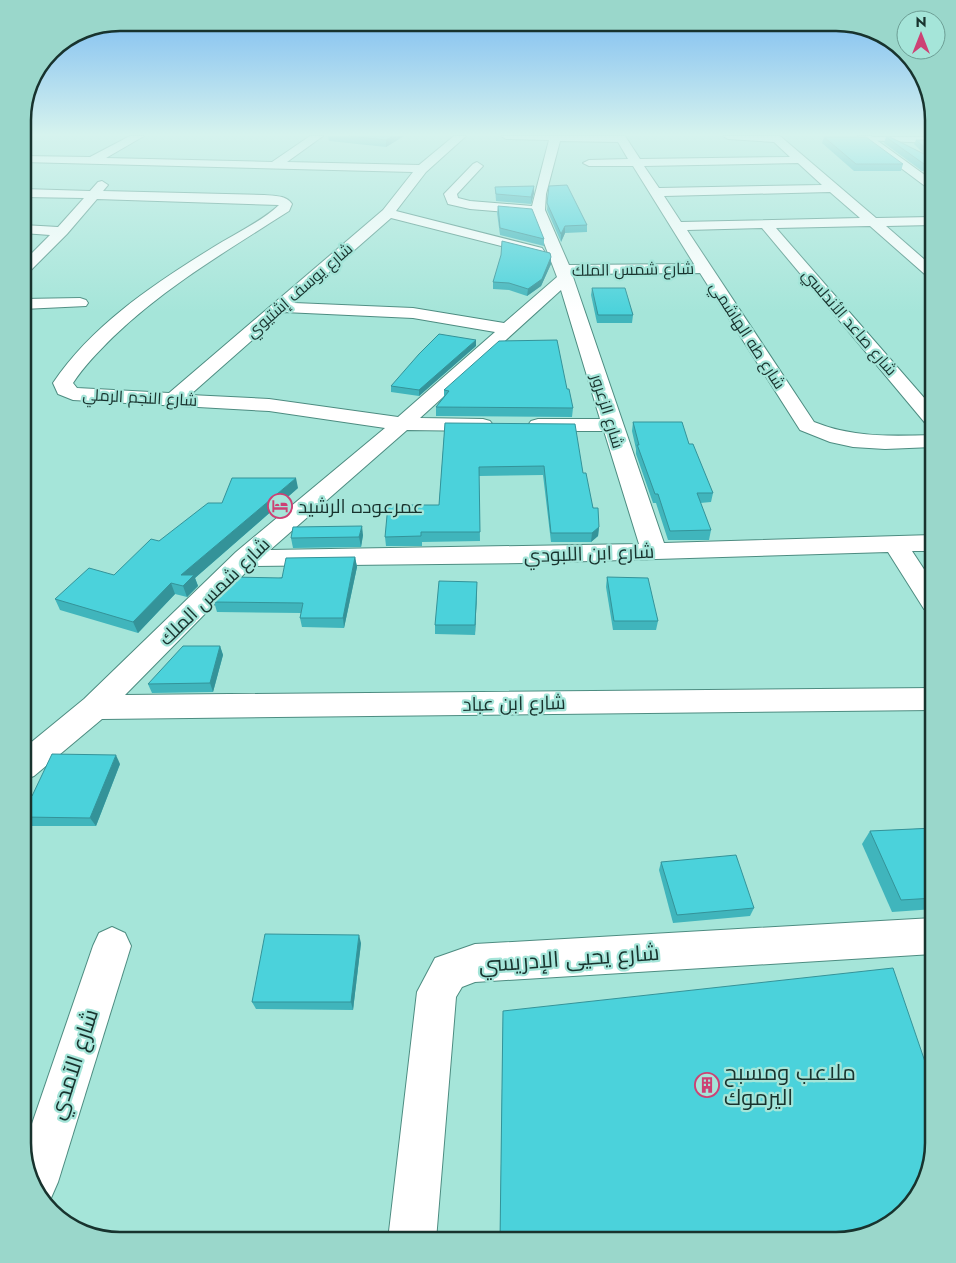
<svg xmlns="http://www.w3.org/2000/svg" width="956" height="1263" font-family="Jost,Cairo,sans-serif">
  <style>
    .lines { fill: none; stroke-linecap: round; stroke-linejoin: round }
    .street-casing { stroke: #4d8c81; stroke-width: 2 }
    .secondary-casing { stroke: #4d8c81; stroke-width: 2 }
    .street { fill: #fff; fill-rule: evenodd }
    .secondary { fill: #fff; fill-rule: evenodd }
    .wall { fill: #40b5bc }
    .shaded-wall { fill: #349399 }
    .building { fill: #4bd2db; stroke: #349399 }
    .labels { text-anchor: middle; stroke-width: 4.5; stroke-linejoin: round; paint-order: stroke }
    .far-street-label { font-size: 16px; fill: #18332e; stroke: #a5e5d9 }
    .poi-label { font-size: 19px; fill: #18332e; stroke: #a5e5d9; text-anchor: start }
    .street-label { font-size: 19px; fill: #18332e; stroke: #a5e5d9 }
    .near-street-label { font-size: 22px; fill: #18332e; stroke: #a5e5d9 }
    .near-poi-label { font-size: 22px; fill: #18332e; stroke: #a5e5d9; text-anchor: start }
    .rim { fill: none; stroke: #18332e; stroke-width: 2.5 }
  </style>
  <rect width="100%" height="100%" fill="#a5e5d9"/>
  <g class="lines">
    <defs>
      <g id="street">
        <path d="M130,136H144L106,158L272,162L310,136H323L287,162L419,165L454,136H466L426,172L396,211L542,248L544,251L542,254L537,255L391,218L294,303L413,308L504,323L557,277L533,214L470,209L448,204L444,194L473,164L477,162L483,166L457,194L458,198L470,201L532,206L549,140L506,139L501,136H625L640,159L790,157L774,142L728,139L723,136H780L876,218L933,217V225L886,226L933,267V279L928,277L870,226L776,228L933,408V426L926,424L762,228L687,230L814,422C853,438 892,436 933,435V447L885,449L853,447L830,442L800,430L700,273L572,274L664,543L933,535V551H912L933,583V612L924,609L888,552L524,563L252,566L125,695L933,688V710L102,719L34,776L23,780V749L84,699L236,552L385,428L269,411L73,400L58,394L53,383C92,325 154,284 212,248C234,234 261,222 279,205L97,199L67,234L28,273L23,275V262L50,235L23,233V225L58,227L84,198L23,197V189L90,191L98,182L102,181L108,185L103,191L264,195C275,196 286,195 292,204L289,211C228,250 165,287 113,337C98,352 84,366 73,383L77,388L169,393L383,210L413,172L23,162V156L90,157ZM560,141L618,142L628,159L589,160L583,163L589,166H633L694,264L569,265L545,210L546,194ZM798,163L822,185L659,188L644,166ZM830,192L860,218L681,222L664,196ZM561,290L600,419H538L531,421L528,425L531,429L538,431H604L639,544L270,550L407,430L483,431L490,429L493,425L490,421L483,419L420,418ZM284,312L413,318L495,332L398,417L269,399L190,395Z"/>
        <polygon points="858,137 933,137 933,143 863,140"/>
        <polygon points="80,298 86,300 88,303 86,306 23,309 23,299"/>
        <polygon points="933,918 933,954 475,982 462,987 456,997 436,1240 388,1240 417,992 435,958 475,944"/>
        <polygon points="112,927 125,933 131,946 58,1182 51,1198 44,1201 39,1197 24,1147 93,946 99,933"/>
      </g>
      <polygon id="secondary" points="858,136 871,136 933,181 933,190 929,189"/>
    </defs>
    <use href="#street" class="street-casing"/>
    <use href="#secondary" class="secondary-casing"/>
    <use href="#street" class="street"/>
    <use href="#secondary" class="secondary"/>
  </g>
  <g class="wall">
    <polygon points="328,136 404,136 386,147 329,141"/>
    <polygon points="824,137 903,164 901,171 854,171 822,143"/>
    <polygon points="886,137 934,159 934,170 922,171 884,143"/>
    <polygon points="916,140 934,140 934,153 923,153 914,144"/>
    <polygon points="534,186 534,193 531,204 496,201 495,187"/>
    <polygon points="549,186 587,225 587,232 565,233 561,242 547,210"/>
    <polygon points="498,206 544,239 544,246 500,235 497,213"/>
    <polygon points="551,264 541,286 527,296 509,290 493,289 493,282"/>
    <polygon points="592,288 633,315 632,323 597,323 591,295"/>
    <polygon points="476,346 419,396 391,392 391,386"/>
    <polygon points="567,389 573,408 572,417 436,416 436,407 444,396 444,390"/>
    <polygon points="633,422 689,444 713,493 711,502 700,503 711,530 709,540 668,540 656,503 653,503 636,454 636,449 632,431"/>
    <polygon points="445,423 583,473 599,527 598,536 591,542 551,542 543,475 479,476 480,541 422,542 422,546 386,546 385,537 439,505"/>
    <polygon points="298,488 195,578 198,586 187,597 175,594 138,633 60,610 55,599 114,575 159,541 222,503"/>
    <polygon points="363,535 361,547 293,548 291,538"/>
    <polygon points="355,557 357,567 344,628 302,627 300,618 301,613 217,612 214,602 215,601 213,596"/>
    <polygon points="607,577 658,621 656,630 613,630 606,587"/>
    <polygon points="477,591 475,635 435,634 435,625"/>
    <polygon points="220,646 223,655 213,692 152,693 148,684"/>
    <polygon points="120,764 96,826 23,826 23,796 32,796"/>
    <polygon points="934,828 934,909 892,912 862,844 870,831"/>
    <polygon points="661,862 754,908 750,916 673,923 659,870"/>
    <polygon points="361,943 353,1010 256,1009 252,1002"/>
    <polygon points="503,1011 836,1240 500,1240"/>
  </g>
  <g class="shaded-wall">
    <polygon points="393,136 404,136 386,147 386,140"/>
    <polygon points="534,186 534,193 531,204 531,197"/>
    <polygon points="565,226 565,233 561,242 561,234"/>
    <polygon points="551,257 551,264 541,286 527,296 528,289"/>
    <polygon points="476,340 476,346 419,396 419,390"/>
    <polygon points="296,478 298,488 195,578 198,586 187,597 183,586 181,575"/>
    <polygon points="362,526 363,535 361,547 359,537"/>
    <polygon points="599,527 598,536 591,542 592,533"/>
    <polygon points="355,557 357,567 344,628 343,618"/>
    <polygon points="477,582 477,591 475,635 475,625"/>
    <polygon points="171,583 175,594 138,633 133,622"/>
    <polygon points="220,646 223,655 213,692 210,683"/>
    <polygon points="23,710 28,719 23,725"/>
    <polygon points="116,755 120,764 96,826 90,818"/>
    <polygon points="359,935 361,943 353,1010 351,1002"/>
  </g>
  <g class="building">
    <polygon points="349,136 393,136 386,140"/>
    <polygon points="824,137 866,137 903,164 856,164"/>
    <polygon points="886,137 890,137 934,159 934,164 924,164"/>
    <polygon points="916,140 934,140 934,148 925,148"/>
    <polygon points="567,185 587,225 565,226 561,234 547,203 549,186"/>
    <polygon points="534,186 531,197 496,194 495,187"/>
    <polygon points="498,206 532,209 544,239 500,228"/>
    <polygon points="502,241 550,253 551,257 542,279 528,289 509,283 493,282 501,255"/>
    <polygon points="592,288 625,288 633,315 598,315"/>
    <polygon points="439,334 476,340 419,390 391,386 419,354"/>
    <polygon points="557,340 567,389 569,389 573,408 436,407 449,391 444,390 499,341"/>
    <polygon points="633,422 682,422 689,444 693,444 713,493 697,493 711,530 670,531 658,494 655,494 638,447 637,445 639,445"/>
    <polygon points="445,423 575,424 583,473 586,473 593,508 598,508 599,527 592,533 551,533 544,466 479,467 480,532 421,532 421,536 385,537 388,505 439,505"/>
    <polygon points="232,478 296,478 181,575 194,575 183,586 171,583 133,622 55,599 89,568 114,575 151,539 159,541 208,503 222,503"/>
    <polygon points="362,526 359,537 291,538 293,527"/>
    <polygon points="355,557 343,618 300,618 303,603 214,602 219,597 213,596 232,577 282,578 286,558"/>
    <polygon points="607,577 648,578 658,621 614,621"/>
    <polygon points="439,581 477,582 475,625 435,625"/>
    <polygon points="183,646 220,646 210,683 148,684"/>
    <polygon points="52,754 116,755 90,818 23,817 23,796 32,796"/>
    <polygon points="934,828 934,898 901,900 870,831"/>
    <polygon points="736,855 754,908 677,915 661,862"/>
    <polygon points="265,934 359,935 351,1002 252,1002"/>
    <polygon points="893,968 934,1088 934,1143 920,1191 890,1224 836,1240 500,1240 503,1011"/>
  </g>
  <linearGradient id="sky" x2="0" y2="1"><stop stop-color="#79baf1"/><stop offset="0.43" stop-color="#d6f3ee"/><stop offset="1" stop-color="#d6f3ee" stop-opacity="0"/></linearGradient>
  <rect width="956" height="313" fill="url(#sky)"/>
  <defs>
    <symbol id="hotel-ring" viewBox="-11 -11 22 22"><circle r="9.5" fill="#a5e5d9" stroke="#cd4174" stroke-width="1.5"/><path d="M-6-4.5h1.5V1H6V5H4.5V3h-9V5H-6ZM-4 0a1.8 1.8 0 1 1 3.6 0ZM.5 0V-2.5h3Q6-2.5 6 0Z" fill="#cd4174"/></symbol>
    <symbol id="building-ring" viewBox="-11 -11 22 22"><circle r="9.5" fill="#a5e5d9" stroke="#cd4174" stroke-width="1.5"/><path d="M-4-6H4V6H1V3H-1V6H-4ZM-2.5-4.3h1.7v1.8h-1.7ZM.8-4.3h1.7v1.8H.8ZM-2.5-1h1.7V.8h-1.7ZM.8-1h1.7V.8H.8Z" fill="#cd4174"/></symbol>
  </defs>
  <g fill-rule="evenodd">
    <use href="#hotel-ring" x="266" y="492" width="28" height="28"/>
    <use href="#building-ring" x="693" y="1071" width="28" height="28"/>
  </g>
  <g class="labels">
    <g class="far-street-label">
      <text transform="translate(633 269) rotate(-1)" y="6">شارع شمس الملك</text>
      <text transform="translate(299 290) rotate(-41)" y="6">شارع يوسف إشتيوي</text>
      <text transform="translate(850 322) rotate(49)" y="6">شارع صاعد الأندلسي</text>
      <text transform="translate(748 335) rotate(57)" y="6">شارع طه الهاشمي</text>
      <text transform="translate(140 397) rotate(3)" y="6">شارع النجم الرملي</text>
      <text transform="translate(608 411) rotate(73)" y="6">شارع الزعرور</text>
    </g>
    <g class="poi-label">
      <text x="298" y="513">عمرعوده الرشيد</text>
    </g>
    <g class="street-label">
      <text transform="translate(589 553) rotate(-2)" y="7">شارع ابن اللبودي</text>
      <text transform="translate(214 591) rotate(-44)" y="7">شارع شمس الملك</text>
      <text transform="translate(514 703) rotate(-1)" y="7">شارع ابن عباد</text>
    </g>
    <g class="near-street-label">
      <text transform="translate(569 958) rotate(-4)" y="8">شارع يحيى الإدريسي</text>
      <text transform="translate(73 1064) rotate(-72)" y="8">شارع الآمدي</text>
    </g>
    <g class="near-poi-label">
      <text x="724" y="1080">ملاعب ومسبح<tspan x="724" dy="25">اليرموك</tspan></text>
    </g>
  </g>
  <path d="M0 0H956V1263H0ZM120 31H836A89 89 0 0 1 925 120V1143A89 89 0 0 1 836 1232H120A89 89 0 0 1 31 1143V120A89 89 0 0 1 120 31Z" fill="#9ad7cb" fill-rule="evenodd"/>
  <path class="rim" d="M120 31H836A89 89 0 0 1 925 120V1143A89 89 0 0 1 836 1232H120A89 89 0 0 1 31 1143V120A89 89 0 0 1 120 31Z"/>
  <g transform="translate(921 35)"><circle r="24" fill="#a5e5d9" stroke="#6d9e95"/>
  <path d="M0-4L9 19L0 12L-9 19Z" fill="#cd4174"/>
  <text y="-8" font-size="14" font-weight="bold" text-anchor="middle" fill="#18332e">N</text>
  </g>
</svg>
